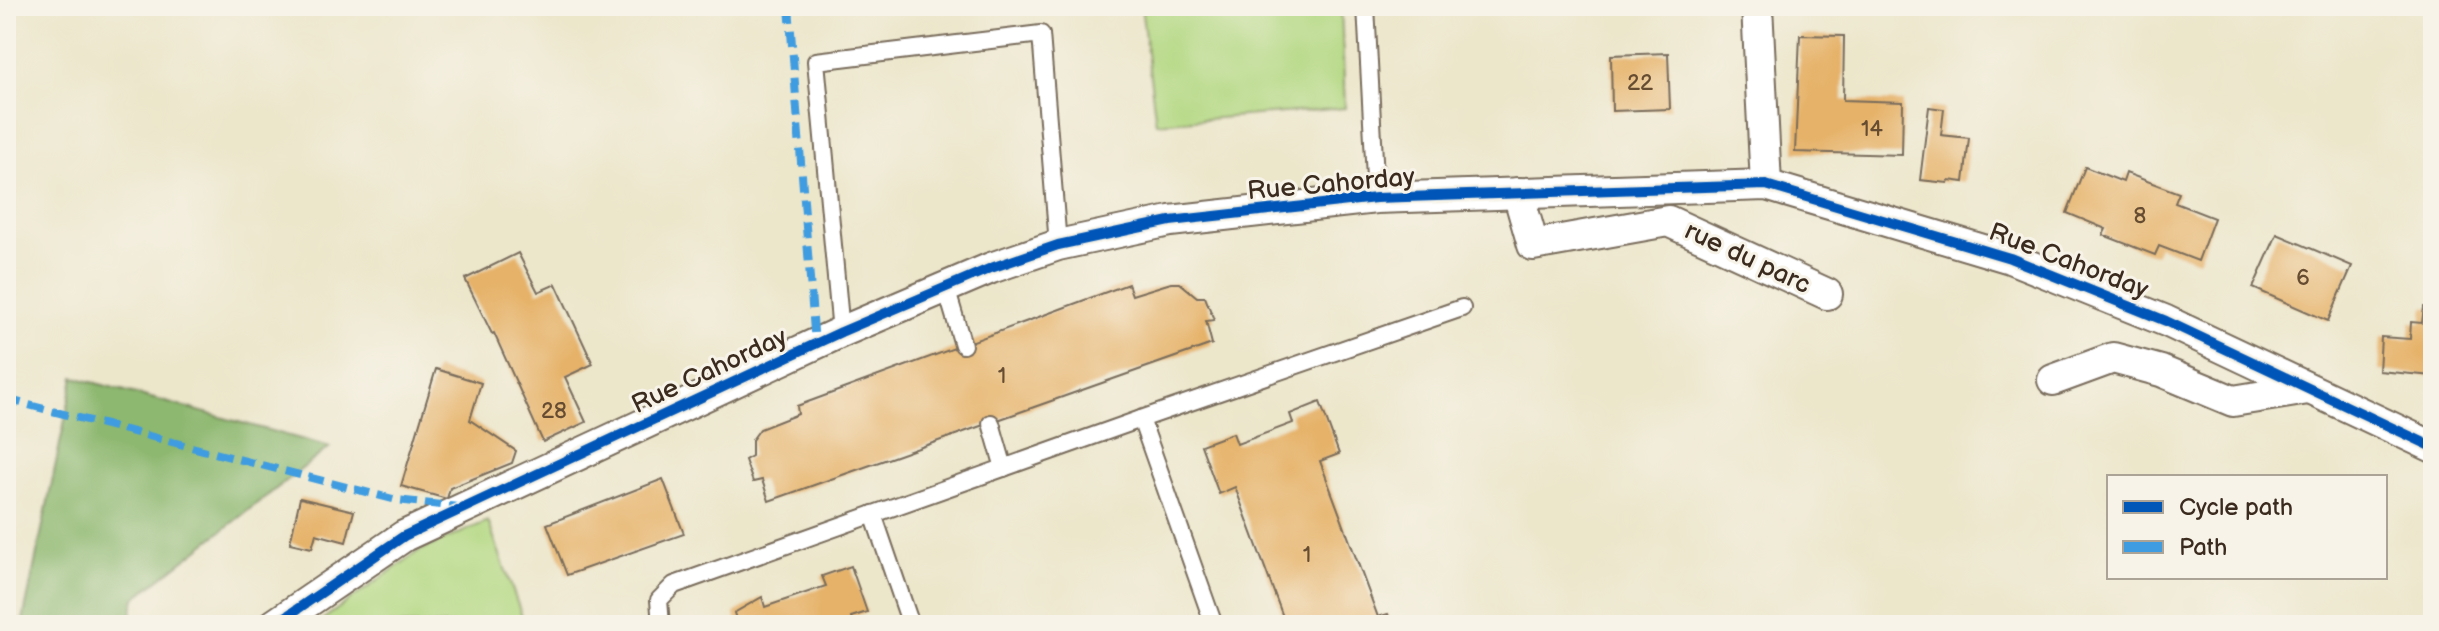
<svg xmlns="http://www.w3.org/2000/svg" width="2439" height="631" font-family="'Balsamiq Sans',sans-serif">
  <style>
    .green { fill: #b2d881; stroke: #768150; stroke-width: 2 }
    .forest { fill: #8db86f; stroke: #647146; stroke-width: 2 }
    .building { fill: #e6b269 }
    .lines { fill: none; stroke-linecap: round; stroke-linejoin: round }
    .service-casing { stroke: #796c5b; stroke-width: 20 }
    .minor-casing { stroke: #796c5b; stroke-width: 34 }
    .service { stroke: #fff; stroke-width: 16 }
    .minor { stroke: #fff; stroke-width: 30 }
    .quiet { stroke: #3f9ce0; stroke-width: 8; stroke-dasharray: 16 8; stroke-linecap: butt }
    .cycleway-casing { stroke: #f7f3e8; stroke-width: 15 }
    .cycleway { stroke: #0057b8; stroke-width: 10 }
    .labels { text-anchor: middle; stroke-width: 6; stroke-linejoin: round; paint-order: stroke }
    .number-label { font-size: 22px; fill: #664c31 }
    .street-label { font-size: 26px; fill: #3b2a1e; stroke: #f7f3e8 }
  </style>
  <rect width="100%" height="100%" fill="#f7f3e8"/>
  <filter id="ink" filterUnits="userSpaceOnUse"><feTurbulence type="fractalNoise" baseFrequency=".0125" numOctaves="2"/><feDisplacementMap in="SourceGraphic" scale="16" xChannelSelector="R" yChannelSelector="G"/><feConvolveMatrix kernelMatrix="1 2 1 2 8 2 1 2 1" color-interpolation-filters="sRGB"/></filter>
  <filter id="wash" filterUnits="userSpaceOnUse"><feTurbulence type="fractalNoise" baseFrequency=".006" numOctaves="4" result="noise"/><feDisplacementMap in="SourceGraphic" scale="32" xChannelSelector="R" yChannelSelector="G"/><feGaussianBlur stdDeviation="1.8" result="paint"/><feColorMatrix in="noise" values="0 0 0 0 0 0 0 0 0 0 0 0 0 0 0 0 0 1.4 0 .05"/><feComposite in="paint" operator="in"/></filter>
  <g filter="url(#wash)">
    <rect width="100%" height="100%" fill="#ece6cb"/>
    <g class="green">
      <polygon points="1141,6 1341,6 1345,108 1156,123"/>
      <polygon points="488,521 525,625 315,625 419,551"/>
    </g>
    <polygon class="forest" points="74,377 330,447 135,598 129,625 22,625"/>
    <g id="blocks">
      <g class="building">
        <polygon points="2324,6 2362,6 2362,12 2324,11"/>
        <polygon points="1800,35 1844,36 1843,100 1903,102 1902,155 1795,152"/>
        <polygon points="1668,53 1670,109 1612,111 1611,55"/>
        <polygon points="1929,107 1944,109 1941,135 1969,138 1964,182 1949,180 1948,183 1920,180"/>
        <polygon points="2085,167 2123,182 2126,173 2179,193 2175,203 2214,218 2198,261 2159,246 2155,255 2103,235 2106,229 2067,213"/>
        <polygon points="2277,234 2352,266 2328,321 2253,288"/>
        <polygon points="518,253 538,292 556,284 593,364 565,377 586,422 543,442 494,333 492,334 465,279"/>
        <polygon points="1171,283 1180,283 1197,297 1205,297 1214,320 1206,321 1212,344 769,501 762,480 753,482 745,460 752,456 752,440 760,429 798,414 797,406 1128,284 1132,295"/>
        <polygon points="2424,307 2433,308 2433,376 2379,371 2381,337 2410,339 2411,322 2422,323"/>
        <polygon points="436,369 481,383 470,420 516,451 512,463 450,488 447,499 401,486"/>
        <polygon points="1320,402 1339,454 1320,461 1378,617 1388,614 1392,625 1286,625 1235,487 1219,494 1201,445 1233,433 1237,444 1293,423 1290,414"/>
        <polygon points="663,479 684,534 567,575 547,524"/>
        <polygon points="300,498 354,511 346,542 316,534 312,548 290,543"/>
        <polygon points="851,566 867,612 851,617 853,625 738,625 734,613 762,597 765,607 826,586 822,576"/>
      </g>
    </g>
  </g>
  <g filter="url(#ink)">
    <use href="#blocks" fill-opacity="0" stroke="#796c5b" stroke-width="2"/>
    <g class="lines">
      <defs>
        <g id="service">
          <polyline points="1366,6 1376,198"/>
          <polyline points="946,288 963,345"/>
          <polyline points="841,332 816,61 1041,34 1058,245"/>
          <polyline points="1141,419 1214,625"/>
          <polyline points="991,423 1004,468"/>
          <polyline points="873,514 911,625"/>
          <polyline points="661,625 659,600 674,585 1141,419 1462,308"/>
        </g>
        <g id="minor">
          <polyline points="1757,6 1766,185"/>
          <polyline points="1518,193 1533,245 1668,221 1827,294"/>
          <polyline points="2053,380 2113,358 2161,371 2233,401 2308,389"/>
          <polyline points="274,625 404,536 841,332 991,268 1058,245 1170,221 1376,198 1766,185 2010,258 2166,321 2433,447"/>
        </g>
      </defs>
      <use href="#service" class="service-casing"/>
      <use href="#minor" class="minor-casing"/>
      <use href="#service" class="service"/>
      <use href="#minor" class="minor"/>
      <g class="quiet">
        <polyline points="789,6 815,344"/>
        <polyline points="6,399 397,500 458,507"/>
      </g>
      <defs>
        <polyline id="cycleway" points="274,625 404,536 841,332 991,268 1058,245 1170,221 1376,198 1766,185 2010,258 2166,321 2433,447"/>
      </defs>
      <use href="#cycleway" class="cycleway-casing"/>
      <use href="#cycleway" class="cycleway"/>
    </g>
  </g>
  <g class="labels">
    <g class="number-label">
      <text x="1640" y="90">22</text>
      <text x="1872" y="136">14</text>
      <text x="2140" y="223">8</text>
      <text x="2303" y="285">6</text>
      <text x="1002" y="383">1</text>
      <text x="554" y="418">28</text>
      <text x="1307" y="562">1</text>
    </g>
    <g class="street-label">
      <text transform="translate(1331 183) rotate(-5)" y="9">Rue Cahorday</text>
      <text transform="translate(1748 257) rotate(25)" y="9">rue du parc</text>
      <text transform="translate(2069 260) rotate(21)" y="9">Rue Cahorday</text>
      <text transform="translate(709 370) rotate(-25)" y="9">Rue Cahorday</text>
    </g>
  </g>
  <rect width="2439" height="631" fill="none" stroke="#f7f3e8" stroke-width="32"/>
  <rect x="2107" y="475" width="280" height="104" fill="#f7f3e8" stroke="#aca397" stroke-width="2"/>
  <rect x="2123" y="501" width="40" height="12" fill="#0057b8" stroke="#aca397" stroke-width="2"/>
  <text x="2179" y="515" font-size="24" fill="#3b2a1e">Cycle path</text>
  <rect x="2123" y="541" width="40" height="12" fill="#3f9ce0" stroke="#aca397" stroke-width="2"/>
  <text x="2179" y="555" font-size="24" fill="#3b2a1e">Path</text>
</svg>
